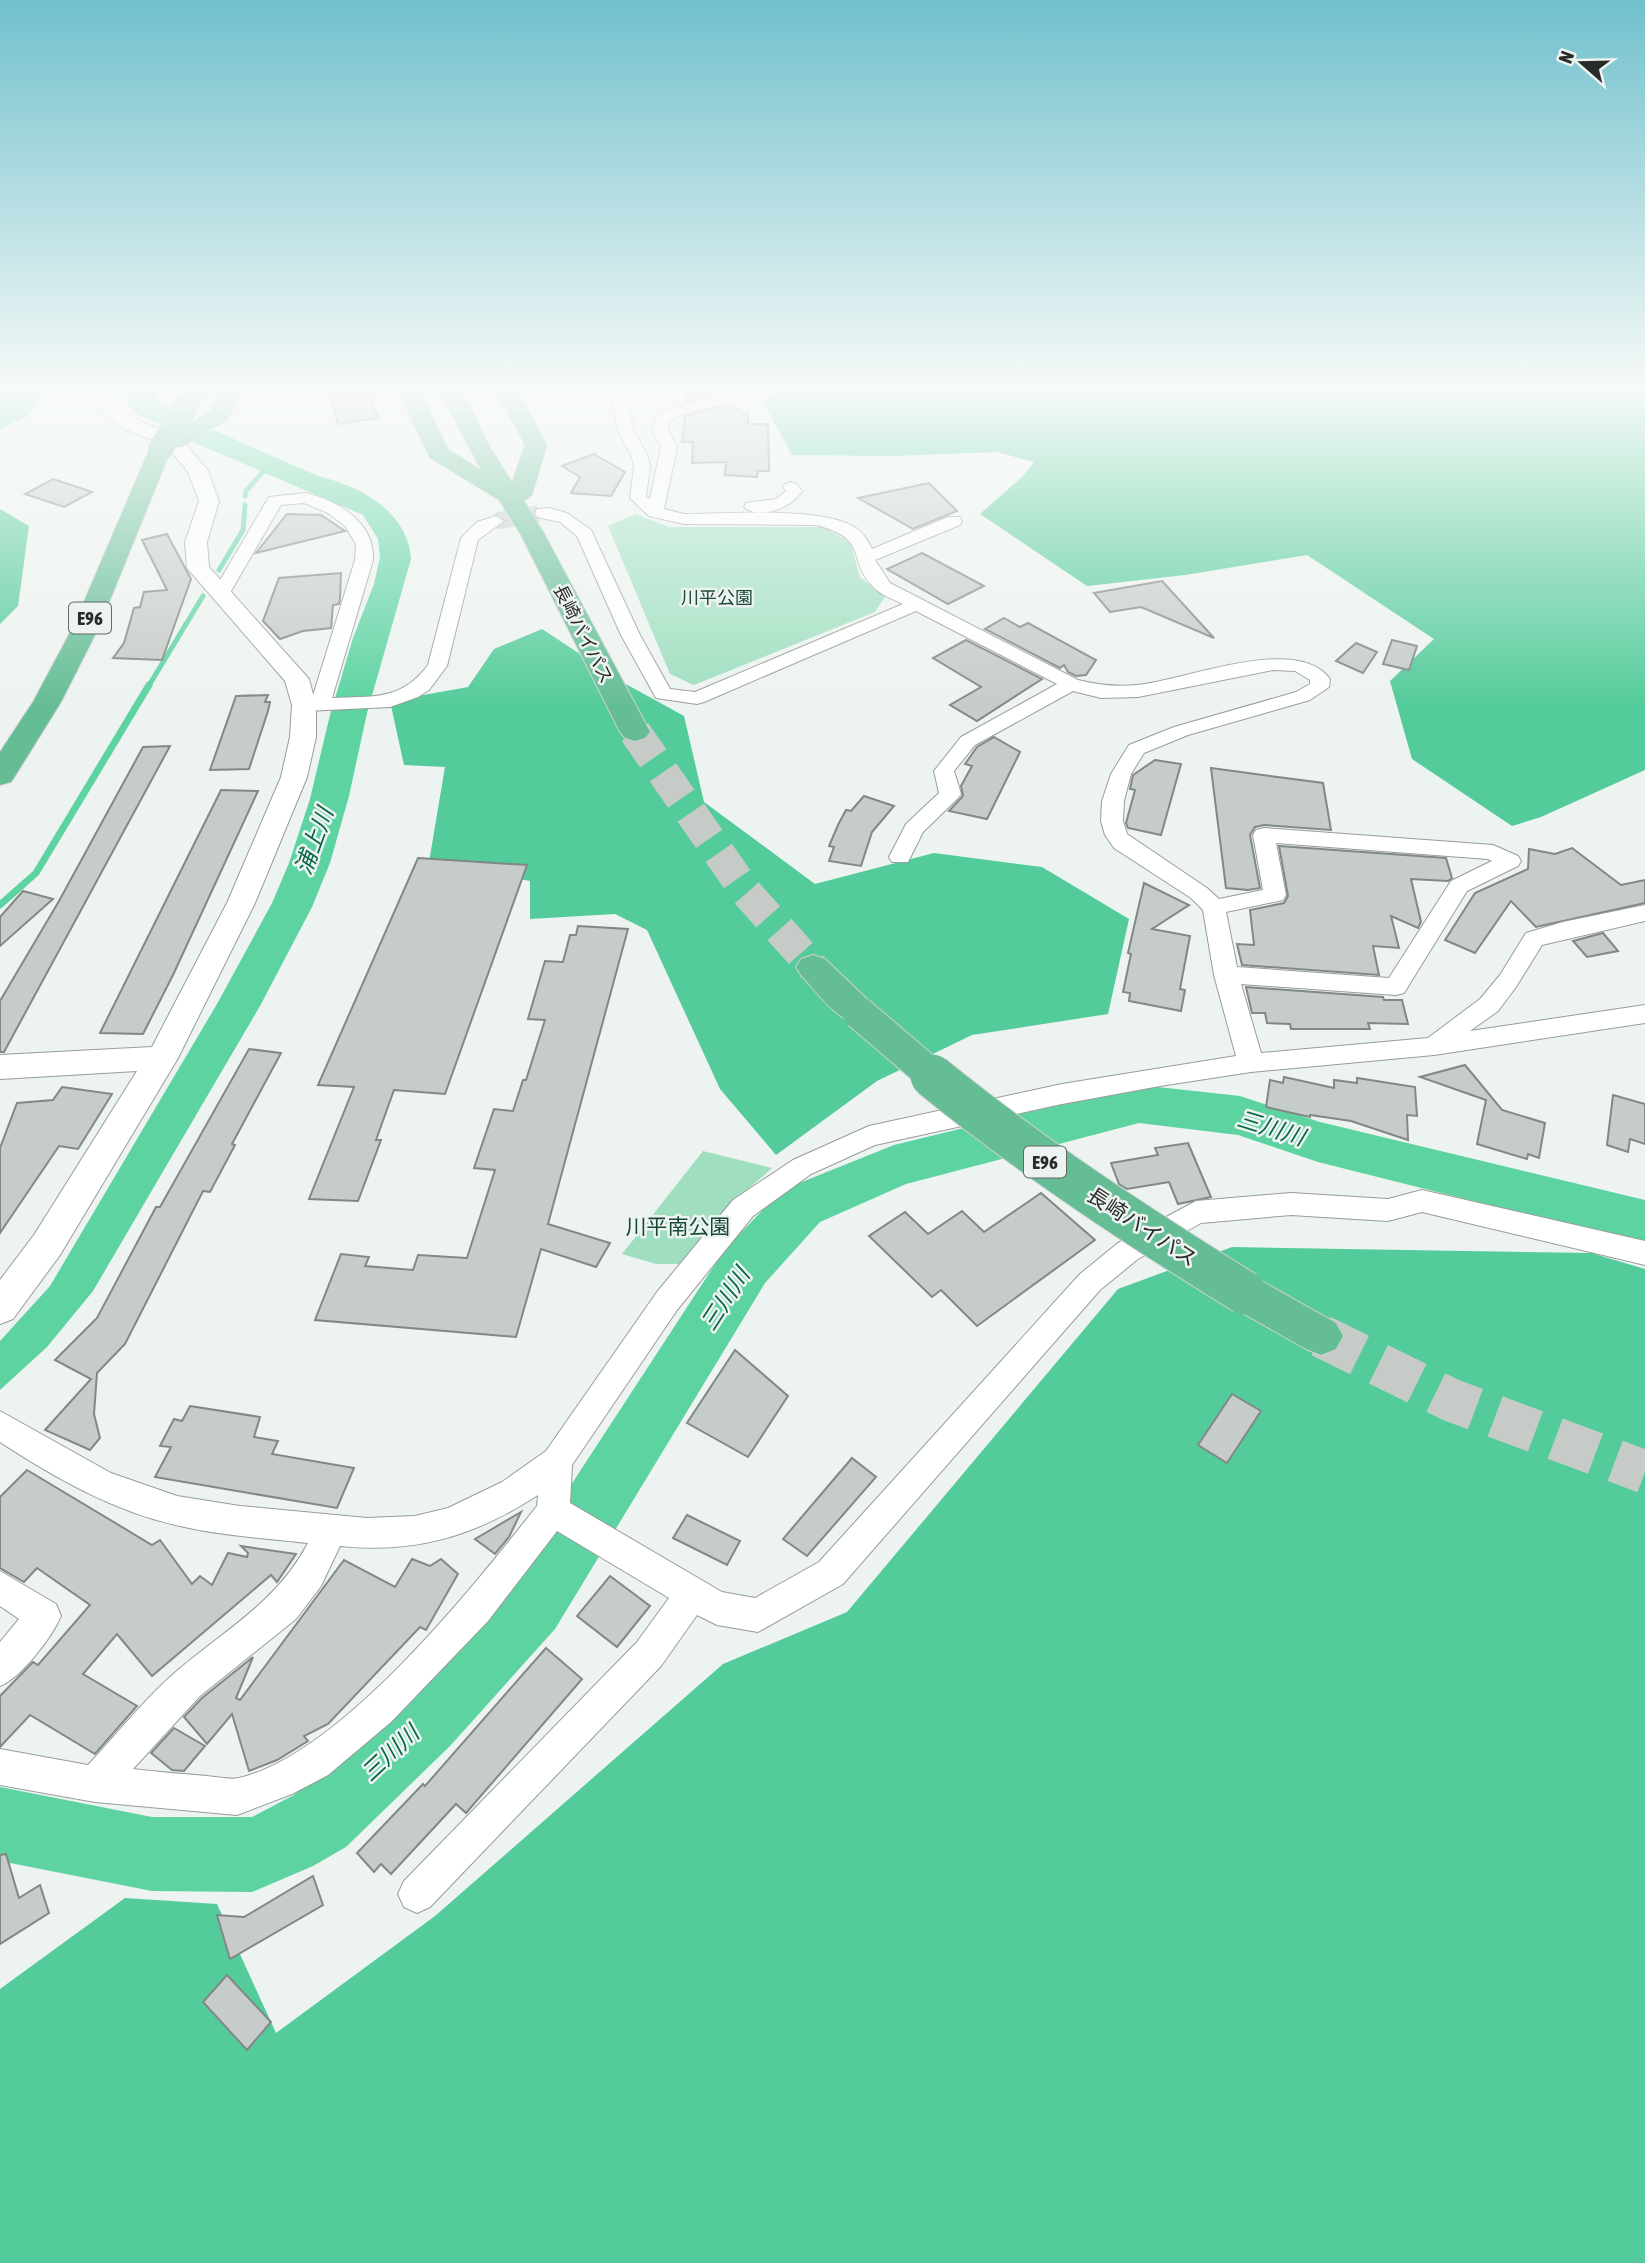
<svg xmlns="http://www.w3.org/2000/svg" width="1645" height="2263" font-family="'Asap Condensed','Noto Sans JP',sans-serif">
  <style>
    .green { fill: #9fdfc0 }
    .forest { fill: #54cb9a }
    .water { fill: #5dd3a2 }
    .lines { fill: none; stroke-linecap: round; stroke-linejoin: round }
    .stream-far1 { stroke: #5dd3a2; stroke-width: 5 }
    .stream { stroke: #5dd3a2; stroke-width: 7 }
    .river { fill: #5dd3a2; fill-rule: evenodd }
    .building { fill: #c6ccc9; stroke: #828885; stroke-width: 2 }
    .minor-tunnel { stroke: #c6cbc8; stroke-width: 17; stroke-dasharray: 17 9; stroke-linecap: butt }
    .motorway-tunnel-far1 { stroke: #c6cbc8; stroke-width: 32; stroke-dasharray: 32 17; stroke-linecap: butt }
    .motorway-tunnel { stroke: #c6cbc8; stroke-width: 43; stroke-dasharray: 43 21; stroke-linecap: butt }
    .minor-casing { stroke: #979d9a; stroke-width: 2 }
    .tertiary-casing { stroke: #979d9a; stroke-width: 2 }
    .motorway-casing { stroke: #d0d0d0; stroke-width: 2 }
    .minor { fill: #fff; fill-rule: evenodd }
    .tertiary { fill: #fff; fill-rule: evenodd }
    .motorway { fill: #65bd96; fill-rule: evenodd }
    .motorway-bridge-far2-casing { stroke: #d0d0d0; stroke-width: 25; stroke-linecap: butt }
    .motorway-bridge-far1-casing { stroke: #d0d0d0; stroke-width: 34; stroke-linecap: butt }
    .motorway-bridge-casing { stroke: #d0d0d0; stroke-width: 45; stroke-linecap: butt }
    .motorway-bridge-far2 { stroke: #65bd96; stroke-width: 24 }
    .motorway-bridge-far1 { stroke: #65bd96; stroke-width: 32 }
    .motorway-bridge { stroke: #65bd96; stroke-width: 43 }
    .labels { text-anchor: middle; stroke-width: 5; stroke-linejoin: round; paint-order: stroke }
    .far-park-label { font-size: 18px; fill: #174935; stroke: #edf3f0 }
    .far-street-label { font-size: 18px; fill: #292b2a; stroke: #edf3f0 }
    .shield { fill: #edf3f0; stroke: #646765; stroke-width: 2 }
    .shield-label { font-size: 19px; font-weight: bold; fill: #292b2a }
    .park-label { font-size: 21px; fill: #174935; stroke: #edf3f0 }
    .street-label { font-size: 21px; fill: #292b2a; stroke: #edf3f0 }
    .water-label { font-size: 23px; font-style: italic; fill: #076647; stroke: #edf3f0 }
  </style>
  <rect width="100%" height="100%" fill="#edf3f0"/>
  <g class="green">
    <polygon points="635,514 669,527 823,527 850,542 860,577 885,597 875,612 694,685 670,674 608,526"/>
    <polygon points="703,1151 772,1168 726,1209 684,1264 656,1264 622,1254"/>
  </g>
  <g class="forest">
    <polygon points="0,389 46,389 28,415 0,429"/>
    <polygon points="779,389 1645,389 1645,770 1541,817 1512,826 1412,759 1390,681 1434,639 1307,555 1185,575 1087,586 980,514 1022,477 1034,462 997,452 893,456 792,455 763,402"/>
    <polygon points="0,509 29,526 18,606 0,624"/>
    <polygon points="542,629 624,683 684,716 704,802 815,884 934,853 1042,867 1129,919 1108,1014 972,1035 877,1081 776,1155 720,1089 647,930 615,914 530,919 530,881 429,862 445,767 404,765 390,701 468,687 494,649"/>
    <polygon points="1232,1247 1591,1253 1645,1269 1645,2263 0,2263 0,1989 125,1898 217,1904 276,2033 435,1916 723,1664 847,1612 1118,1289"/>
  </g>
  <path class="water" d="M125,389H152L161,404L211,429L318,476C360,486 408,511 411,559L367,713L349,796L330,863L312,907L260,1006L93,1291L47,1347L0,1390V1341L50,1286L217,1004L272,903L289,863L310,799L330,715L353,638L374,584L380,557L378,539L363,515L186,439C171,418 123,425 125,389Z"/>
  <g class="lines">
    <g class="stream-far1">
      <polyline points="245,496 246,491 269,465"/>
      <polyline points="219,570 243,530 245,505"/>
      <polyline points="148,687 203,596"/>
    </g>
    <polyline class="stream" points="0,905 36,873 149,685"/>
    <polygon class="river" points="1139,1085 1240,1096 1320,1122 1645,1200 1645,1244 1318,1162 1238,1135 1139,1123 906,1184 820,1222 765,1283 555,1629 450,1746 346,1847 313,1866 252,1892 152,1891 0,1861 0,1787 152,1817 252,1817 294,1795 400,1696 507,1583 725,1249 782,1190 894,1145"/>
  </g>
  <g class="building">
    <polygon points="328,389 368,389 378,418 338,424"/>
    <polygon points="688,389 729,389 686,402"/>
    <polygon points="732,403 741,413 748,413 748,424 768,424 769,471 758,471 757,477 725,475 726,462 692,463 693,442 682,442 685,416"/>
    <polygon points="594,454 625,472 611,496 571,493 580,477 562,466"/>
    <polygon points="53,479 92,492 64,507 25,494"/>
    <polygon points="929,483 957,511 913,529 858,498"/>
    <polygon points="287,514 321,515 345,531 256,553"/>
    <polygon points="167,534 191,579 162,660 113,658 124,643 134,608 140,607 144,592 167,590 142,540"/>
    <polygon points="922,553 984,586 948,604 887,569"/>
    <polygon points="341,573 340,600 339,604 333,605 331,628 303,631 280,639 263,621 279,578"/>
    <polygon points="1162,581 1214,638 1141,607 1110,612 1094,593"/>
    <polygon points="1004,618 1020,627 1028,623 1096,660 1086,675 1076,676 1068,672 1064,665 1060,668 985,629"/>
    <polygon points="966,640 1042,679 977,721 950,705 981,687 933,658"/>
    <polygon points="1392,640 1417,646 1409,670 1383,664"/>
    <polygon points="1356,643 1377,652 1363,673 1336,661"/>
    <polygon points="268,695 265,702 270,702 268,711 249,769 210,770 236,696"/>
    <polygon points="994,737 1020,752 987,819 949,811 963,796 961,786 972,766 965,764 977,747"/>
    <polygon points="170,746 4,1052 0,1052 0,1001 59,901 143,747"/>
    <polygon points="1155,760 1181,764 1161,835 1128,828 1126,823 1135,790 1130,789 1133,775"/>
    <polygon points="1211,768 1323,783 1331,830 1264,825 1255,827 1250,835 1260,888 1248,890 1226,888"/>
    <polygon points="221,790 258,791 173,975 143,1034 100,1033"/>
    <polygon points="864,796 894,806 872,832 861,866 829,861 834,847 829,846 838,825 846,810 851,811"/>
    <polygon points="1279,846 1446,858 1452,878 1448,881 1411,879 1421,922 1418,928 1391,916 1399,948 1373,946 1379,975 1242,965 1237,944 1254,945 1250,910 1284,903 1288,896"/>
    <polygon points="1572,848 1621,885 1645,880 1645,903 1536,927 1511,901 1475,953 1445,940 1475,893 1528,869 1529,849 1555,854"/>
    <polygon points="418,858 527,865 445,1094 394,1090 376,1140 381,1140 358,1201 309,1199 354,1087 318,1085"/>
    <polygon points="1144,883 1189,905 1152,929 1190,936 1180,989 1185,990 1181,1011 1129,1001 1130,993 1123,992 1131,954 1128,953"/>
    <polygon points="23,891 53,899 0,946 0,917"/>
    <polygon points="578,926 628,929 548,1224 610,1243 596,1267 541,1249 516,1337 315,1320 341,1254 369,1257 365,1266 413,1270 418,1255 467,1258 495,1170 474,1168 494,1109 513,1111 523,1080 526,1080 545,1020 528,1019 545,961 563,962 570,935 576,935"/>
    <polygon points="1603,933 1618,951 1587,957 1573,941"/>
    <polygon points="1246,987 1383,997 1384,1000 1402,1000 1408,1024 1368,1023 1370,1029 1291,1029 1290,1024 1267,1023 1265,1013 1252,1013"/>
    <polygon points="249,1049 281,1053 232,1144 235,1145 210,1192 203,1191 125,1344 97,1373 94,1414 100,1438 90,1450 45,1430 91,1379 55,1360 97,1318 156,1207 160,1207"/>
    <polygon points="1465,1065 1502,1110 1545,1123 1539,1158 1528,1154 1527,1159 1477,1144 1486,1100 1420,1077"/>
    <polygon points="1284,1077 1334,1088 1334,1080 1357,1083 1357,1078 1415,1087 1417,1116 1407,1115 1408,1140 1351,1121 1310,1115 1310,1117 1266,1107 1270,1080 1283,1083"/>
    <polygon points="62,1087 112,1094 78,1149 59,1146 0,1233 0,1148 17,1103 53,1100"/>
    <polygon points="1613,1095 1645,1104 1645,1144 1630,1139 1628,1152 1607,1145"/>
    <polygon points="1188,1143 1211,1197 1178,1204 1169,1182 1127,1189 1119,1184 1111,1163 1158,1155 1155,1148"/>
    <polygon points="1041,1193 1095,1240 977,1326 941,1290 932,1297 869,1236 905,1212 928,1234 962,1211 984,1232"/>
    <polygon points="735,1350 788,1396 748,1457 687,1423"/>
    <polygon points="1232,1394 1261,1411 1227,1463 1198,1445"/>
    <polygon points="190,1406 260,1417 254,1437 278,1441 272,1454 354,1468 337,1508 155,1477 171,1447 160,1446 174,1419 182,1421"/>
    <polygon points="852,1458 876,1477 807,1556 783,1539"/>
    <polygon points="27,1470 152,1545 160,1540 192,1584 200,1576 212,1585 228,1553 247,1557 248,1553 241,1546 296,1554 277,1582 271,1575 152,1676 117,1634 83,1674 137,1706 95,1754 30,1715 0,1747 0,1696 33,1662 38,1665 90,1605 37,1568 24,1582 0,1568 0,1497"/>
    <polygon points="521,1512 509,1537 495,1554 475,1539"/>
    <polygon points="687,1515 740,1541 727,1565 673,1538"/>
    <polygon points="412,1559 430,1566 441,1559 458,1574 426,1630 420,1627 328,1724 304,1736 308,1741 277,1760 249,1771 232,1714 207,1744 184,1717 202,1698 253,1657 236,1698 240,1700 344,1560 395,1587"/>
    <polygon points="610,1576 650,1606 617,1647 577,1616"/>
    <polygon points="546,1648 582,1679 466,1813 456,1804 391,1874 381,1864 374,1872 357,1853 423,1784 425,1786"/>
    <polygon points="174,1728 205,1746 184,1771 172,1770 151,1753"/>
    <polygon points="6,1854 19,1898 40,1885 49,1913 0,1944 0,1855"/>
    <polygon points="313,1876 323,1905 230,1959 217,1915 244,1917"/>
    <polygon points="227,1975 271,2022 247,2050 203,2002"/>
  </g>
  <g class="lines">
    <polyline class="minor-tunnel" points="496,521 543,513"/>
    <polyline class="motorway-tunnel-far1" points="635,732 746,892 813,967"/>
    <polyline class="motorway-tunnel" points="1321,1336 1451,1400 1645,1472"/>
    <defs>
      <g id="minor">
        <path d="M610,389H624L634,431L648,457L650,467L646,497L650,499L661,447L652,430L655,419C672,403 693,405 714,398C728,394 730,389 746,389C725,414 691,403 668,423V430L677,447L664,509L684,514C725,514 823,506 856,528C864,533 868,541 872,549L948,517H960L962,521L960,525L875,560L890,583L1078,680C1098,685 1116,687 1137,685C1184,681 1297,633 1330,679L1329,687L1310,700L1188,735L1144,753L1131,774L1124,801L1123,821L1127,834L1207,888L1219,899L1263,890L1253,835L1256,830L1264,828L1493,845L1518,856L1521,861L1518,866L1467,891L1404,993L1396,995L1241,984L1261,1053L1428,1038L1480,999L1500,975L1526,933L1563,922L1645,905V921L1542,945L1516,987L1498,1011L1470,1031L1645,1005V1023L1434,1055L1251,1072L1160,1086L1062,1104L875,1145L811,1174L753,1216L677,1310L572,1465L570,1503L722,1592L755,1598L819,1562L1080,1274L1118,1243L1196,1201L1291,1193L1388,1199L1422,1190L1645,1241V1265L1422,1212L1388,1221L1291,1215L1201,1223L1138,1259L1100,1290L843,1584L758,1632L717,1625L697,1615L661,1666L430,1907L417,1913L404,1907L398,1894L404,1881L637,1642L669,1598L557,1531L488,1621L391,1722L328,1775L292,1794L237,1815L95,1802L0,1785V1749L88,1765C117,1734 145,1698 178,1670C226,1629 278,1601 308,1543C265,1538 222,1536 180,1526C115,1512 55,1478 0,1442V1411L111,1473L177,1496L240,1506L367,1518L415,1516L448,1508L502,1482L546,1451L657,1292L733,1200L793,1160L869,1126L1062,1084L1236,1056L1214,975L1203,910L1191,898L1114,848L1105,835L1101,821L1102,801L1111,774L1129,745L1174,727L1296,692L1310,684V680L1295,671L1273,670L1138,697L1101,698L1073,691L975,745L954,771L961,794L957,799L923,832L908,862H892L889,857L906,824L939,793L934,771L961,737L1057,684L916,611L704,702L697,704L656,698L621,635L577,536L560,522L537,517L535,513L537,509L549,508L567,513L591,530L640,635L670,689L695,692L903,604C895,600 884,596 878,591C844,563 873,539 816,525L684,524L649,516L630,498L634,467L632,457L618,431ZM1276,843L1488,859L1492,861L1451,881L1389,978L1237,967L1226,912L1283,900L1286,895ZM538,1495L537,1506C473,1587 341,1754 239,1778C230,1780 217,1777 207,1776C183,1774 158,1772 133,1769L200,1696L296,1619L321,1586L340,1546C415,1554 475,1536 538,1495Z"/>
        <path d="M791,482L797,484L802,491C793,507 759,521 744,507L746,503L776,499L786,491L783,487L785,484Z"/>
        <path d="M306,493C339,501 375,523 373,560L332,698C373,696 401,701 428,665L461,538L477,522L496,516L504,521L478,540L447,666L429,690L418,697L390,707L306,711L296,705L299,701L312,699L355,560L356,544L345,526L328,513L304,503L281,505L227,598H215L212,594L269,497Z"/>
        <path d="M0,1571L56,1604L61,1616C52,1637 21,1678 0,1686V1642L19,1619L0,1606Z"/>
      </g>
      <polygon id="tertiary" points="101,389 119,389 116,394 117,405 139,421 181,438 208,471 219,501 207,542 209,567 309,679 316,705 316,737 307,777 255,903 178,1058 60,1255 13,1319 0,1324 0,1280 34,1235 137,1071 0,1079 0,1055 152,1047 227,903 281,777 290,737 292,705 285,681 187,568 185,542 199,501 188,472 167,446 125,429 101,411 98,394"/>
      <g id="motorway">
        <path d="M188,389H210C201,402 196,414 179,410L176,405Z"/>
        <polygon points="223,389 245,389 227,420 182,447 170,448 171,450 99,627 61,702 15,776 11,782 0,785 0,752 33,702 73,627 149,450 152,445 164,444 166,437 210,411"/>
        <polygon points="397,389 419,389 448,449 481,470 439,389 461,389 491,449 512,482 525,445 495,389 517,389 547,445 532,495 524,501 545,535 650,732 645,738 635,741 625,738 620,732 521,535 499,500 430,458"/>
        <path d="M813,955L825,959L872,1004L877,1013L872,1022C842,1031 820,995 801,975L796,967L801,959Z"/>
        <polygon points="1245,1275 1260,1280 1336,1323 1343,1336 1336,1349 1321,1355 1306,1349 1230,1306 1224,1293 1230,1280"/>
      </g>
    </defs>
    <use href="#minor" class="minor-casing"/>
    <use href="#tertiary" class="tertiary-casing"/>
    <use href="#motorway" class="motorway-casing"/>
    <use href="#minor" class="minor"/>
    <use href="#tertiary" class="tertiary"/>
    <use href="#motorway" class="motorway"/>
    <defs>
      <polyline id="motorway-bridge-far2" points="160,450 187,405"/>
      <polyline id="motorway-bridge-far1" points="859,1013 934,1077"/>
      <path id="motorway-bridge" d="M932,1076C1030,1156 1137,1226 1245,1293"/>
    </defs>
    <use href="#motorway-bridge-far2" class="motorway-bridge-far2-casing"/>
    <use href="#motorway-bridge-far1" class="motorway-bridge-far1-casing"/>
    <use href="#motorway-bridge" class="motorway-bridge-casing"/>
    <use href="#motorway-bridge-far2" class="motorway-bridge-far2"/>
    <use href="#motorway-bridge-far1" class="motorway-bridge-far1"/>
    <use href="#motorway-bridge" class="motorway-bridge"/>
  </g>
  <linearGradient id="sky" x2="0" y2="1"><stop stop-color="#70c0cc"/><stop offset="0.55" stop-color="#f7faf8"/><stop offset="1" stop-color="#f7faf8" stop-opacity="0"/></linearGradient>
  <rect width="1645" height="706" fill="url(#sky)"/>
  <g class="labels">
    <g class="far-park-label">
      <text x="717" y="604">川平公園</text>
    </g>
    <g class="far-street-label">
      <text transform="translate(583 634) rotate(63)" y="6">長崎バイパス</text>
    </g>
    <g class="shield">
      <rect x="69" y="602.5" width="42" height="31" rx="5"/>
      <rect x="1024" y="1146.5" width="42" height="31" rx="5"/>
    </g>
    <g class="shield-label">
      <text x="90" y="625">E96</text>
      <text x="1045" y="1169">E96</text>
    </g>
    <g class="park-label">
      <text x="678" y="1234">川平南公園</text>
    </g>
    <g class="street-label">
      <text transform="translate(1142 1227) rotate(33)" y="7">長崎バイパス</text>
    </g>
    <g class="water-label">
      <text transform="translate(314 841) rotate(-70)" y="8">浦上川</text>
      <text transform="translate(1271 1128) rotate(17)" y="8">三川川</text>
      <text transform="translate(725 1299) rotate(-57)" y="8">三川川</text>
      <text transform="translate(390 1753) rotate(-43)" y="8">三川川</text>
    </g>
  </g>
  <g transform="translate(1582 63) rotate(290)" stroke="#edf3f0" stroke-width="5" paint-order="stroke">
  <path d="M0-5L12 26L0 18L-12 26Z" fill="#292b2a"/>
  <text y="-10" font-size="19" font-weight="bold" text-anchor="middle" fill="#292b2a">N</text>
  </g>
</svg>
